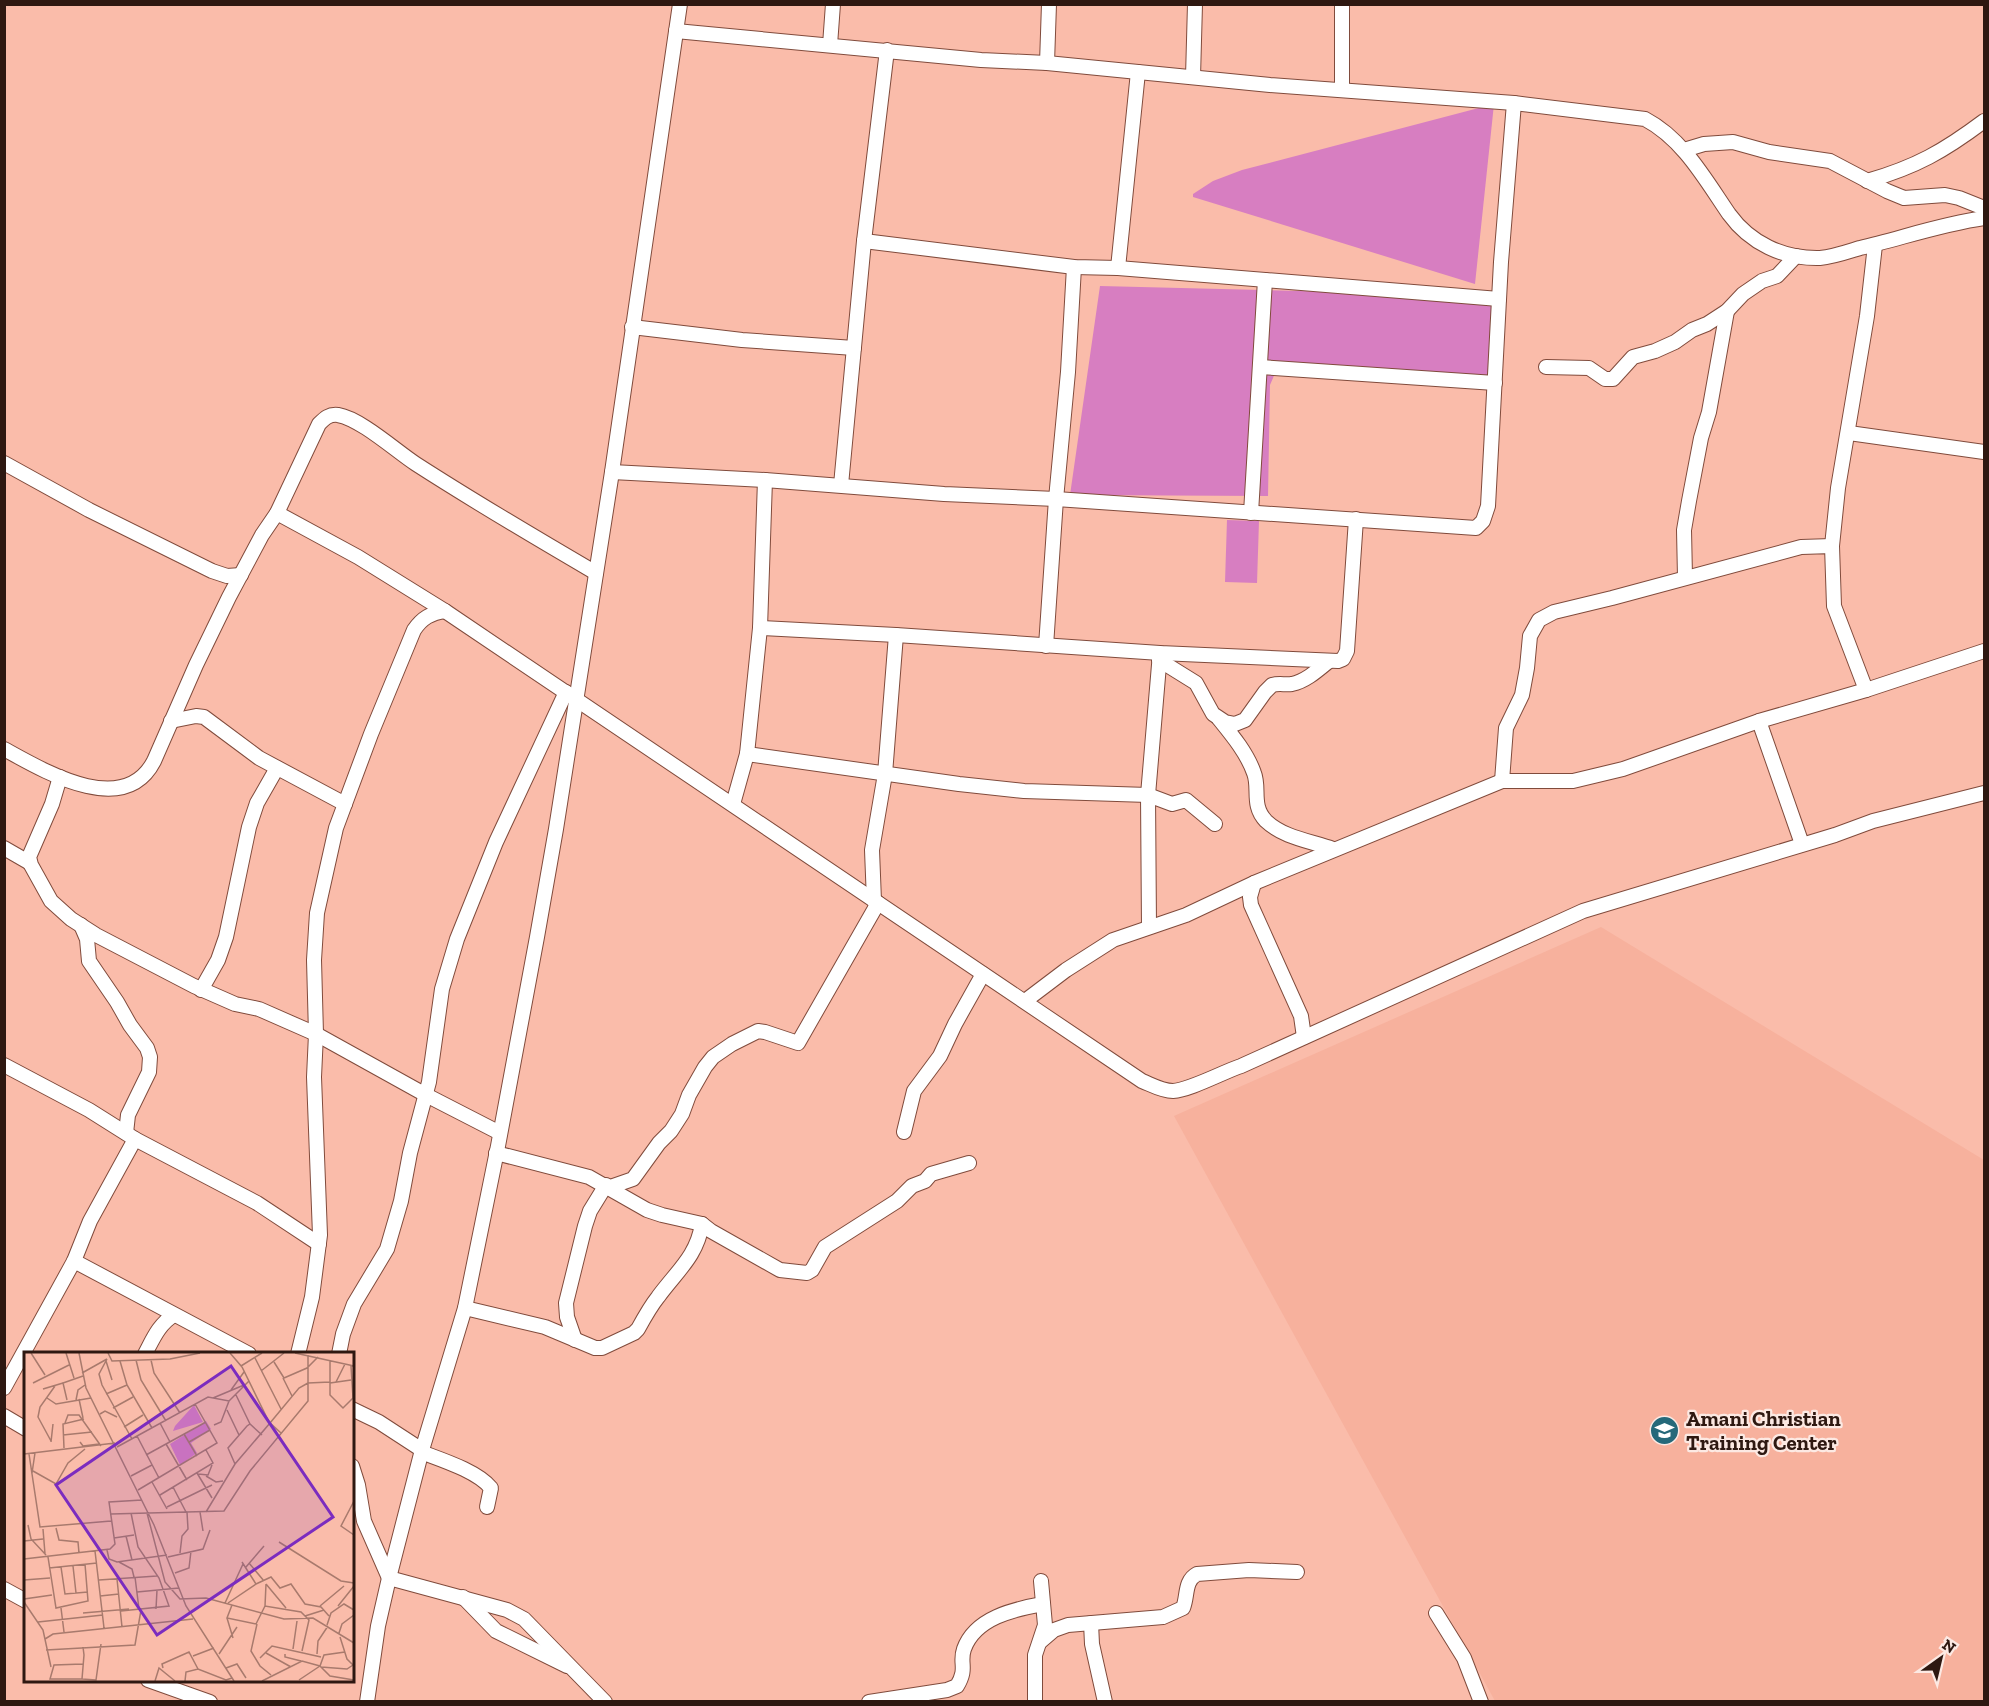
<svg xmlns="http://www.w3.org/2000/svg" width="1989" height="1706" font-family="'Zilla Slab',serif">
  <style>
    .built { fill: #f7b19d }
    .green { fill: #d77ec1 }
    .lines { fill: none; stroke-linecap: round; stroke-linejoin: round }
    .minor-casing { stroke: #804b3c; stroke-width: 16 }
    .minor { stroke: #fff; stroke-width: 14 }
    .labels { text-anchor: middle; stroke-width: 4.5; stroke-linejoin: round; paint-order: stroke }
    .poi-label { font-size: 21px; font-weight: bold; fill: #2e1811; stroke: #fce9e3; text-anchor: start }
    .inset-road { fill: none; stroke: #a87a6d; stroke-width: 1.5 }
    .view { fill: #7b2cbf; fill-opacity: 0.15; stroke: #7b2cbf; stroke-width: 3 }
    .inset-edge { fill: none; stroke: #2e1811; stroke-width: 3 }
  </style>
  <rect width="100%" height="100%" fill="#fabcaa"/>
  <polygon class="built" points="1601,927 1984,1160 1984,1701 1495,1701 1174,1116"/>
  <g class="green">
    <polygon points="1494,104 1475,284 1193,197 1193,194 1213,181 1242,170"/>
    <polygon points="1100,286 1503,296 1498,380 1279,364 1270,385 1268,496 1070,495"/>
    <polygon points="1227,520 1259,521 1257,583 1225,582"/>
  </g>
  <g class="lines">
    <defs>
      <g id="minor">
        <polyline points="1342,4 1342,90"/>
        <path d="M676,31L981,60L1047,63L1270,85L1514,103L1645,119C1683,139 1705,179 1729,214C1750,243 1783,259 1820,258C1833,257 1847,252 1860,248C1902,238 1942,224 1984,218"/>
        <polyline points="830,45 833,4"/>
        <polyline points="1047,63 1049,4"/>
        <polyline points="1193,77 1195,4"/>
        <polyline points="1684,150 1704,144 1733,142 1769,152 1830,161 1887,191 1904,198 1945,195 1959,198 1984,208"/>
        <path d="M1867,181C1916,167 1944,151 1984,121"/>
        <polyline points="864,241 1074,267 1118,268 1499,299"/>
        <polyline points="1118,268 1138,72"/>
        <polyline points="632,327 742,340 854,348"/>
        <polyline points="1260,367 1495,383"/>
        <polyline points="1546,367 1589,368 1605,379 1613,379 1633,357 1655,351 1675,342 1692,330 1707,324 1727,311 1743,294 1762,281 1777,276 1796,256"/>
        <polyline points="1849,433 1984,452"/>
        <polyline points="4,463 89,510 212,571 227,576 241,575"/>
        <polyline points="612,472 765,480 944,494 1056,499 1476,528 1483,521 1488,506 1501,262 1514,103"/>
        <polyline points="841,485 864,241 887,50"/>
        <path d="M277,513L358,557L445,611L1142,1081C1152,1085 1162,1091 1173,1091C1190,1090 1223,1072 1241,1066L1583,911L1835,835L1873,821L1984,793"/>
        <polyline points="1251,513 1265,280"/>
        <polyline points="1832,546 1838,488 1867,316 1875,245"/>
        <polyline points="1685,577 1684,530 1689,501 1701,438 1709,412 1727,311"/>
        <polyline points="760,628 896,635 1160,653 1338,661 1343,659 1347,651 1356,519"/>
        <polyline points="1046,646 1056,499 1068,372 1074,267"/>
        <path d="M1159,660L1196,683L1213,714L1225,722L1235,724L1245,720L1265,692L1272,685C1279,683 1285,685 1292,684C1306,681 1318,670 1329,661"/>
        <path d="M1219,719C1232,735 1247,753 1254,773C1260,788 1251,806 1266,821C1284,838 1311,841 1333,849"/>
        <polyline points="171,721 196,716 204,717 259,758 345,804"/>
        <polyline points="1759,721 1802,844"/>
        <path d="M4,749C44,771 124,819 154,761L196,665L229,597L262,535L277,513L319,424C325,418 329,414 338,415C361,419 396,451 416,464C475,502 536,538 596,573"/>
        <polyline points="747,754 959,784 1024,791 1148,795 1172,804 1186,800 1215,824"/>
        <polyline points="60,777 52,804 29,857 31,865 51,901 71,919 96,935 194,986 235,1004 259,1009 316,1034 426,1095 500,1133"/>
        <polyline points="1502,781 1506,728 1522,695 1527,668 1530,636 1539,620 1554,612 1612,598 1801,547 1832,546 1834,606 1866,690"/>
        <polyline points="733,804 747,754 760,628 765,480"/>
        <polyline points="4,848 30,863"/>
        <polyline points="1254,883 1250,897 1251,905 1301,1016 1304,1037"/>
        <polyline points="874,901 872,850 885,774 896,635"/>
        <polyline points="81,925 87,939 89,961 117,1002 130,1025 147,1048 150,1057 149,1072 128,1115 126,1133"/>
        <polyline points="1149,927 1148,795 1160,653"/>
        <polyline points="201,990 218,960 226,937 249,827 257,803 277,768"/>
        <polyline points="1025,1001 1066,970 1113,940 1186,915 1254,883 1502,781 1573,781 1623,769 1759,721 1866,690 1984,651"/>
        <polyline points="4,1065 89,1110 135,1139 257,1203 319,1244"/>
        <polyline points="904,1132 914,1091 940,1056 955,1024 983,974"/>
        <polyline points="496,1153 589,1177 647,1210 662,1215 702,1224 711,1231 780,1270 807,1273 812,1270 825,1247 897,1201 912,1186 925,1181 931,1174 969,1163"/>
        <polyline points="610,1187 633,1179 659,1143 671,1131 682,1114 689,1095 705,1067 713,1057 732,1044 758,1031 765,1032 798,1043 878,903"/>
        <polyline points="74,1261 249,1354"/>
        <path d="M465,1308L545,1327L595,1348H602L634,1333L638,1329C644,1318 650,1307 658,1297C677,1271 697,1256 702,1224"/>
        <polyline points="575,1340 567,1317 566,1303 585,1226 590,1211 606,1185"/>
        <path d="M145,1354C153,1339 159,1324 174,1315"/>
        <path d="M298,1354L312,1297L320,1235L314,1077L316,1034L314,960L317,913L336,828L371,734L414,630C422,618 431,613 445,611"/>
        <polyline points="339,1354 343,1334 354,1304 387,1249 401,1201 410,1153 429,1082 442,989 457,939 496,842 566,692"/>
        <polyline points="4,1388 74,1261 90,1221 135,1139"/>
        <polyline points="352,1409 379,1422 422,1450"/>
        <polyline points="4,1416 26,1429"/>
        <path d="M421,1452C442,1460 477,1471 491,1488L487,1507"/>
        <polyline points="352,1466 358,1485 364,1521 389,1578 507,1610 524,1619 605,1702"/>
        <polyline points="4,1589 26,1601"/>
        <polyline points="463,1597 496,1631 567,1666"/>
        <polyline points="1436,1613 1464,1658 1481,1702"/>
        <polyline points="1091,1623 1092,1644 1105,1702"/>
        <path d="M1040,1642L1054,1630L1068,1625L1163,1617L1183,1608C1188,1596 1184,1581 1197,1574L1249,1570L1297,1572"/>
        <polyline points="148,1680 210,1702"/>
        <polyline points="367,1702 378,1626 389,1578 422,1450 465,1308 498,1146 537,937 556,829 612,472 680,4"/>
        <path d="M869,1702L947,1690L957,1686C968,1668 959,1663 964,1649C975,1618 1014,1609 1043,1604"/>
        <polyline points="1035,1702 1035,1655 1045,1625 1041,1581"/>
      </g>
    </defs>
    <use href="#minor" class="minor-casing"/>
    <use href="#minor" class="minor"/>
  </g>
  <defs>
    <symbol id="university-disc" viewBox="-11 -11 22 22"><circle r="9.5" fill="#25697a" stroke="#fce9e3"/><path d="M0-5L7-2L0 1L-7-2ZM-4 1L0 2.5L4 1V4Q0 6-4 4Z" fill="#fff"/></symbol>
  </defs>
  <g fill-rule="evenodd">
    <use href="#university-disc" x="1648" y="1414" width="33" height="33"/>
  </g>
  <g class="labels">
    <g class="poi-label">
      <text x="1686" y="1426">Amani Christian<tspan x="1686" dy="24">Training Center</tspan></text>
    </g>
  </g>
  <g transform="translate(24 1352)">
    <rect width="330" height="330" fill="#fabcaa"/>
    <path d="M170,53L179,70L149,79L151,74ZM182,69L187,77L167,91L173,101L156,113L146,92Z" fill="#d77ec1"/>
    <path class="inset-road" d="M7,1L21,23M42,1L50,26M55,1L62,36L130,173L162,254L210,329M84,1L88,9L146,7L176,1M206,1L218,15L245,70L257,81M271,1L330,14M231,6L257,57M83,7L75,22L78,33L108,87M112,8L117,28L142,69M127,8L130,21L156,61M306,8V43L319,56L329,46L327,14M82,9L88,28M96,9L103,33L128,76M250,10L260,26L283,16L294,5M217,14L238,1M237,19L260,1M58,21L83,7M259,26L268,44M312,30L321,12M9,31L45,13M284,31L306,30M306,31L327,28M19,37L39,31M207,38L220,20M82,42L103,33M212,43L226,72M23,46L32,52L67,46M189,46L220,33M55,47L59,66M43,48L39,31L59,24M52,48L54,38L61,33M89,56L109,45M203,58L215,83M76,62L81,59L93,65M41,71L44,63H55L77,94M136,71L146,90M246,71L275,36L284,31M190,73L197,70L205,49M100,75L119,63M160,82L173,104M39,83L68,80M113,84L135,126M27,89L14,65L16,55L31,34M27,90L29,72M56,90L59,94L75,92M165,90L186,78M142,92L163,128M93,95L184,45L205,49L225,29M40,96L39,72L60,67M0,102L91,91M5,102L16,175L87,169M122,103L182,70M211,112L204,96L223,74L226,72L238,83M9,119L32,132L44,111L61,97M8,121L11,101M173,121L188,146M174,122L184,123L188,113M107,124L128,113M182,124L192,130L199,129M128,130L143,157M149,135L162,160M114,138L193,91L171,52M136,143L189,111L182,98M330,149L317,174L330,183M143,155L188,133M176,160L179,179M182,160L211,112L246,71M123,161L141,230L156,247L182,246L260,267L289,266L330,291M87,162L200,159L226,119L284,49V3M4,173L7,187L22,203M32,176L35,188L54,190L55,201M19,177L21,202M102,184L108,208M90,186L110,183M0,189L19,187M255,190L317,229L330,231M83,198L85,207L93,210L143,203M71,199L80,276M156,201L158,184L164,177L163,160M24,205L32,256L64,249L61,212M144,205L179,197L186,178M0,207L86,197L91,192L85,150L118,148M95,210L108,217L110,225M225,211L240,229M49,214L52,241M37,215L41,242L64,240M222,215L240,194M25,216L73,211M151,221L165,216L167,199M111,225L115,257M93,227L98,275M0,228L26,226M75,228L133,224M232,232L247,225L256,236L267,232L281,252L297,255L305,264M242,232L262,256M113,240L155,236M76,244L95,242M0,247L28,243M0,250L19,278L27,315M201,251L219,212M204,251L232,232L218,210M208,253L203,266L232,272L241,254L277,260L285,268L278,299M241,254L242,232M296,254L320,234M314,254L330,234M37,256L40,280M132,257L133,238M97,259L145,254L135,226L114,195L107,161M59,261L105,257M281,264L300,258M203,266L209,286M14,270L79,263M233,272L227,299L236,314L247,323M303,273L307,261L320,252L330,258M315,281L318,272L330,263M316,285L323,307L329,313M21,287L29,282L169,267M269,297L273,269M22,298L111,293L117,258M321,300L300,303L296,314L306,324L330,328M242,301L267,315M195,302L213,275M261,302V305L277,309M293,302L294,289L304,274M169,304L190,296M236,306L248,294L297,305M59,312L30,313L26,327H58L60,303L59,295M297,315L323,317L329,313M139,316L138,312L165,300L174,317M202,316L213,312L222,326M58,327L72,328L77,292M275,328L296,314M131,329L135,316L151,329M161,329L162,320L174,317L202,328L208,326M238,329L278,309L296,314"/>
    <path class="view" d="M207,14L309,165L133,283L32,133Z"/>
    <rect width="330" height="330" class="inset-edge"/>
  </g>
  <rect width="1989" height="1706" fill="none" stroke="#2e1811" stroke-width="12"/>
  <g transform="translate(1941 1658) rotate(34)" stroke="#fce9e3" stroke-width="4.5" paint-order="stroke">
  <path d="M0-4.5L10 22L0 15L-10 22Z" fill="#2e1811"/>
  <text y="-9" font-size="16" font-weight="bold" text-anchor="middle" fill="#2e1811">N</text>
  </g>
</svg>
